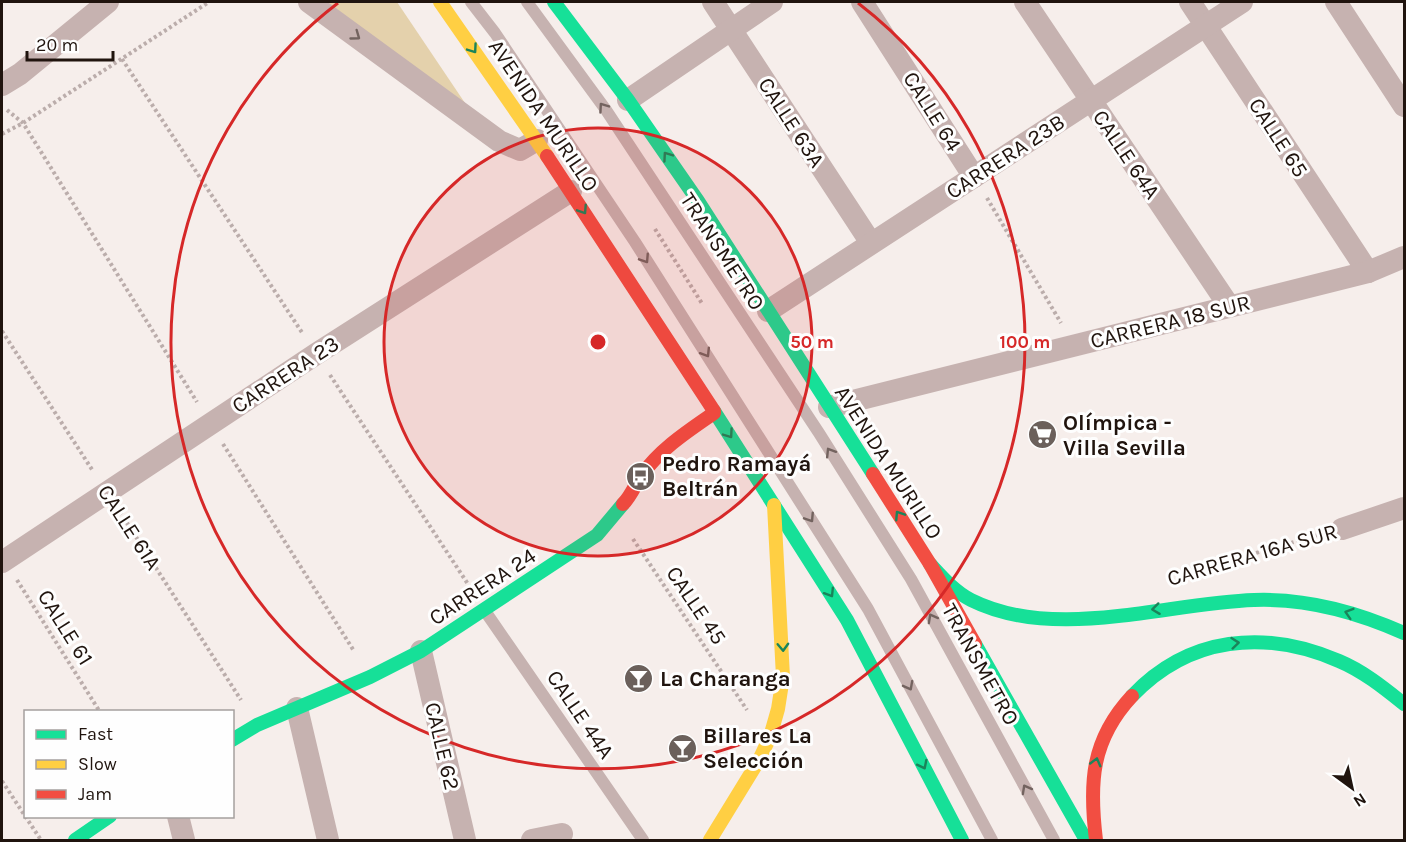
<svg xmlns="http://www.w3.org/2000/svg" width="1406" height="842" font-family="Karla,sans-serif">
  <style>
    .green { fill: #e4d1ac }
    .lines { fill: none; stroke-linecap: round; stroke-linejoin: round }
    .path { stroke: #bbadab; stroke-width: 4; stroke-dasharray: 3 3; stroke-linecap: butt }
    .lane { stroke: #c6b2b0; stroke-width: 12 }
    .street { stroke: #c6b2b0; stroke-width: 22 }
    .fast { stroke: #16e098; stroke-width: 14 }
    .slow { stroke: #ffcf43; stroke-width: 14 }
    .jam { stroke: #f24e42; stroke-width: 14 }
    .oneway { stroke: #73635f }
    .oneway2 { stroke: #1a845a }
    .ring { fill: none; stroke: #d62828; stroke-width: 3 }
    .labels { text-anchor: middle; stroke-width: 6; stroke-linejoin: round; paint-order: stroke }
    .street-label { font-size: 22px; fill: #20140e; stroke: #fefefe }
    .poi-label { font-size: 22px; font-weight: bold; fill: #20140e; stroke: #fefefe; text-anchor: start }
    .centre { fill: #d62828; stroke: #fefefe; stroke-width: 3 }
    .ring-label { font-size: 18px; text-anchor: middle; font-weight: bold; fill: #d62828; stroke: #fefefe; stroke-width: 6; stroke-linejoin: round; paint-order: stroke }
  </style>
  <rect width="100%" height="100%" fill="#f6eeeb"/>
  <polygon class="green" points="327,2 397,2 469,109"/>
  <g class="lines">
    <g class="path">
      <polyline points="122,59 303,334"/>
      <polyline points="7,110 23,123 197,402"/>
      <polyline points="2,134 23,123 209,2"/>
      <polyline points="987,198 1061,323"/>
      <polyline points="655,229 703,305"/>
      <polyline points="2,331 93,471"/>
      <polyline points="330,375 468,584"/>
      <polyline points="223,444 354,651"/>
      <polyline points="120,512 241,700"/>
      <polyline points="633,539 747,710"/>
      <polyline points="1187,573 1318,535"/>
      <polyline points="17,580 100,712"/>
      <polyline points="2,781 41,840"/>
    </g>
    <g class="lane">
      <polyline points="471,2 495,33 635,242 868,609 992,840"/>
      <polyline points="527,2 606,110 819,433 911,579 1054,840"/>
      <polyline points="485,611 643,840"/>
    </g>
    <g class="street">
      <polyline points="309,2 499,141 520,150 537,140"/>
      <polyline points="713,2 871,243"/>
      <polyline points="862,2 974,177"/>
      <polyline points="1025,2 1229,306"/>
      <polyline points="1190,2 1368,272"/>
      <polyline points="1336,2 1404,106"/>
      <polyline points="2,85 20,74 108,2"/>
      <polyline points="628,100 772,2"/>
      <polyline points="768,311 1242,2"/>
      <polyline points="829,407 1368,272 1404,257"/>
      <polyline points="1342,529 1404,508"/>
      <polyline points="2,562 316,354 571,191"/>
      <polyline points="421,651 465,840"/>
      <polyline points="297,708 328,840"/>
      <polyline points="178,816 184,840"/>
      <polyline points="532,840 562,834"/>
    </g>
    <g class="fast">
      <polyline points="554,2 628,100 698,201 873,474"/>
      <polyline points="714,411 847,620 962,840"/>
      <path d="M930,564C942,577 955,592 971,600C1055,642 1165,603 1254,600C1306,598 1357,612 1404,633"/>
      <polyline points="975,644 1086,840"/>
      <path d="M1132,696C1189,636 1265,629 1339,661C1363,671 1384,688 1404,704"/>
      <polyline points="232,740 257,725 370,677 421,651 597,535 623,504"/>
      <polyline points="75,840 110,816"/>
    </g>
    <g class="slow">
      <polyline points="440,2 547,156"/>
      <polyline points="710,840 759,760 770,737 778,709 783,677 774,505"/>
    </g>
    <g class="jam">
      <polyline points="547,156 714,411"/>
      <polyline points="873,474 930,564 975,644"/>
      <path d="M623,504C631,496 635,485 641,476C660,449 688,431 714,413"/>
      <path d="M1096,840C1089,783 1091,740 1132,696"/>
    </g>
  </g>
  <defs><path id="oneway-chevron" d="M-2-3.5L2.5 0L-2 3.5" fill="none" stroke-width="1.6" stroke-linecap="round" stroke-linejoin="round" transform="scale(1.5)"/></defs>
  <g class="oneway">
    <use href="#oneway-chevron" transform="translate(356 36) rotate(36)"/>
    <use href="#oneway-chevron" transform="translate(603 107) rotate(-125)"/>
    <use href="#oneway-chevron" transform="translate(645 259) rotate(57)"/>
    <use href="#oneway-chevron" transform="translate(706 353) rotate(58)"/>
    <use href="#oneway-chevron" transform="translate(830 452) rotate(-122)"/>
    <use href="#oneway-chevron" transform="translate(810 518) rotate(57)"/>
    <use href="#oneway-chevron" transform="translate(932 618) rotate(-119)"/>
    <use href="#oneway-chevron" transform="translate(909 686) rotate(62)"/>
    <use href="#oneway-chevron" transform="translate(1026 789) rotate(-119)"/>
  </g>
  <g class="oneway2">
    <use href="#oneway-chevron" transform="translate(473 49) rotate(55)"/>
    <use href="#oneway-chevron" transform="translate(667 156) rotate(-125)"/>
    <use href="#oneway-chevron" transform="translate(583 210) rotate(57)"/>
    <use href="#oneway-chevron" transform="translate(729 434) rotate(55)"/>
    <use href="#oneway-chevron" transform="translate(899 515) rotate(-123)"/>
    <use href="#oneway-chevron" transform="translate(830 593) rotate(58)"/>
    <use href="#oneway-chevron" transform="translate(1156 609) rotate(173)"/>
    <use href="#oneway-chevron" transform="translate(1349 613) rotate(-163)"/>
    <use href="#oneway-chevron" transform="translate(1235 643) rotate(-6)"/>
    <use href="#oneway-chevron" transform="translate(783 647) rotate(88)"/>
    <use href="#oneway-chevron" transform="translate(1096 762) rotate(-75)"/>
    <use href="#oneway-chevron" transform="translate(923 765) rotate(63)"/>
  </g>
  <circle cx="598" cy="342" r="214" fill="#d62828" fill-opacity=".12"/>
  <g class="ring">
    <circle cx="598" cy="342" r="214"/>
    <path d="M858 3A427 427 0 1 1 338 3"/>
  </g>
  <defs>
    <symbol id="supermarket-disc" viewBox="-11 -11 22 22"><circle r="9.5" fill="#6b605b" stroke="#fefefe"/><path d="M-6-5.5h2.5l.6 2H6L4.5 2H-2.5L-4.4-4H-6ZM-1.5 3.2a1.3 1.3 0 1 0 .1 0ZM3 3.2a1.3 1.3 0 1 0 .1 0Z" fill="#fff"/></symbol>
    <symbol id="bus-disc" viewBox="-11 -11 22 22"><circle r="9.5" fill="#6b605b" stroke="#fefefe"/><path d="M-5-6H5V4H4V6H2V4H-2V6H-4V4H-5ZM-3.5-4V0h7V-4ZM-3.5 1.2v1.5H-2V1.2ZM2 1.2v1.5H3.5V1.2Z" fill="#fff"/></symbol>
    <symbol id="bar-disc" viewBox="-11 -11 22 22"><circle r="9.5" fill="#6b605b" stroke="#fefefe"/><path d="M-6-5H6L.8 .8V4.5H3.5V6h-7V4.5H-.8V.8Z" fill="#fff"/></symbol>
  </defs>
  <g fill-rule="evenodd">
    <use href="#supermarket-disc" x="1026" y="418" width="33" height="33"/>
    <use href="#bus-disc" x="624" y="460" width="33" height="33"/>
    <use href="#bar-disc" x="622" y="662" width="33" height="33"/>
    <use href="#bar-disc" x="666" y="732" width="33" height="33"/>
  </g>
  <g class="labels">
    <g class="street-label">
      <text transform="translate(933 111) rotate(58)" y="8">CALLE 64</text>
      <text transform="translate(544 115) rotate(56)" y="8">AVENIDA MURILLO</text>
      <text transform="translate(792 122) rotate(57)" y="8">CALLE 63A</text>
      <text transform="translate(1279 137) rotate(57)" y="8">CALLE 65</text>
      <text transform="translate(1127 154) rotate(56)" y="8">CALLE 64A</text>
      <text transform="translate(1005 156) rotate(-33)" y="8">CARRERA 23B</text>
      <text transform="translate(723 251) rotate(57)" y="8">TRANSMETRO</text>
      <text transform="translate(1170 321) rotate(-14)" y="8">CARRERA 18 SUR</text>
      <text transform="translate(285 374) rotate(-33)" y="8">CARRERA 23</text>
      <text transform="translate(889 462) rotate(57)" y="8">AVENIDA MURILLO</text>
      <text transform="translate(130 527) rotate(57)" y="8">CALLE 61A</text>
      <text transform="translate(1252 554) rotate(-16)" y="8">CARRERA 16A SUR</text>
      <text transform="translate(482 586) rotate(-33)" y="8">CARRERA 24</text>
      <text transform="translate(697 605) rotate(56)" y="8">CALLE 45</text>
      <text transform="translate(66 627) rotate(58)" y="8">CALLE 61</text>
      <text transform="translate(981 664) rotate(61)" y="8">TRANSMETRO</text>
      <text transform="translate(581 714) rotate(56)" y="8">CALLE 44A</text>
      <text transform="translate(443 746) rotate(77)" y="8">CALLE 62</text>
    </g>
    <g class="poi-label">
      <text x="1063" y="430">Olímpica -<tspan x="1063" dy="25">Villa Sevilla</tspan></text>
      <text x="662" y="471">Pedro Ramayá<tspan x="662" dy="25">Beltrán</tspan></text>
      <text x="660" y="686">La Charanga</text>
      <text x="703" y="743">Billares La<tspan x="703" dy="25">Selección</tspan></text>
    </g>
  </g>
  <circle cx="598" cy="342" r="9" class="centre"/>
  <g class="ring-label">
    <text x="812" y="348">50 m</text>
    <text x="1025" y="348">100 m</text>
  </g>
  <rect width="1406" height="842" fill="none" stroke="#20140e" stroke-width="6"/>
  <rect x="24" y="710" width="210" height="108" fill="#fefefe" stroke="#a5a09e" stroke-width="1.5"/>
  <rect x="36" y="730" width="30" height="9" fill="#16e098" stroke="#a5a09e" stroke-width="1.5"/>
  <text x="78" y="740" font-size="18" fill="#20140e">Fast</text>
  <rect x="36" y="760" width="30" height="9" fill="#ffcf43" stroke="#a5a09e" stroke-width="1.5"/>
  <text x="78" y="770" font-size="18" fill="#20140e">Slow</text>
  <rect x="36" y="790" width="30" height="9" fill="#f24e42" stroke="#a5a09e" stroke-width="1.5"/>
  <text x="78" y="800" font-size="18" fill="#20140e">Jam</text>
  <g transform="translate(1352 788) rotate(147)" stroke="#fefefe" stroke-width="4.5" paint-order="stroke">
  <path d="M0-4.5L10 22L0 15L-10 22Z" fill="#20140e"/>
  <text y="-9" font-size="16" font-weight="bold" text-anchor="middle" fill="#20140e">N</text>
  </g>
  <path d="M27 51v9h86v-9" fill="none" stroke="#20140e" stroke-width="3"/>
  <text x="36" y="51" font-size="18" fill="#20140e" stroke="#fefefe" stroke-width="4.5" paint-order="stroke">20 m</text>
</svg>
